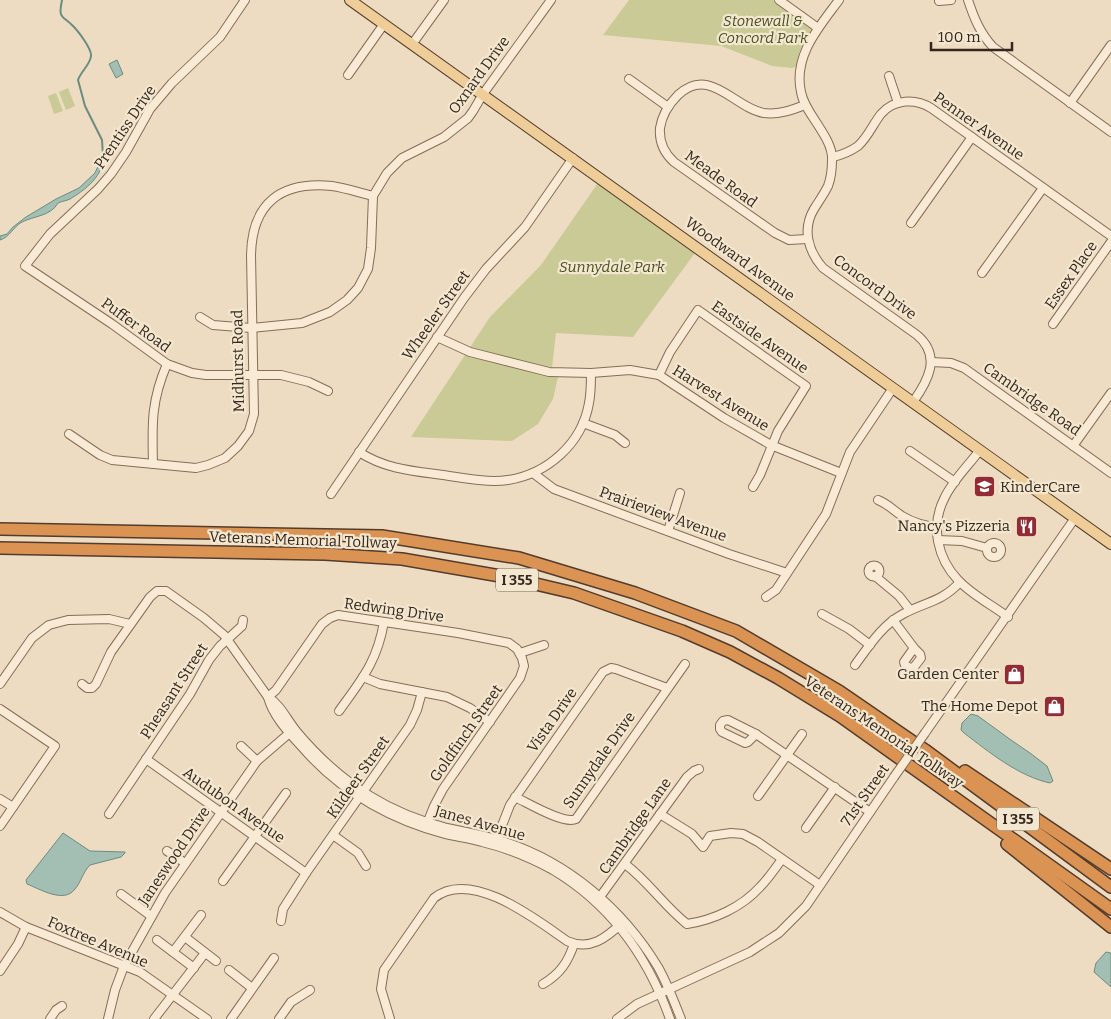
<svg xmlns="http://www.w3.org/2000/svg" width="1111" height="1019" font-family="Bitter,serif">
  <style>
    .green { fill: #c9ca95 }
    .water { fill: #a3bfb4; stroke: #6b8c81 }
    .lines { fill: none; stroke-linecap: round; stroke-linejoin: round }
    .stream { stroke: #6b8c81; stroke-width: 2 }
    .minor-casing { stroke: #856d59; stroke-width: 10 }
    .major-casing { stroke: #533c2d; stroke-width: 12 }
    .highway-casing { stroke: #533c2d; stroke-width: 14 }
    .minor { stroke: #f8ead4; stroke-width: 8 }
    .major { stroke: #efcd99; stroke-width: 10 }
    .highway { stroke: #db9353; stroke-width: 11 }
    .minor-bridge-casing { stroke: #856d59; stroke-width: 10; stroke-linecap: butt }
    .minor-bridge { stroke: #f8ead4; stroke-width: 8 }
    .labels { text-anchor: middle; stroke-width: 4.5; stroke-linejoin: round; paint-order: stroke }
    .shield { fill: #f4e7d0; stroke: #6e6153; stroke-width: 1 }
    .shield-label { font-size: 14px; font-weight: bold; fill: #35271d }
    .park-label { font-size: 15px; font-style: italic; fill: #4a5124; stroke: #f4e7d0 }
    .street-label { font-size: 15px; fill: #35271d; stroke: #f4e7d0 }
    .poi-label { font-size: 15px; fill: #35271d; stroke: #f4e7d0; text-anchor: end }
  </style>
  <rect width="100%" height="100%" fill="#eddcc1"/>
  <g class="green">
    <polygon points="629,0 773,0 809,25 811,28 810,32 799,53 796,67 792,68 772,66 721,46 603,35"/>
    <polygon points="68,88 75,106 66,110 59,92"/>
    <polygon points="56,93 63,111 54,114 48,96"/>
    <polygon points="598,183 695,253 633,337 556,333 551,376 558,377 553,399 538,424 512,441 411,437 490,317 541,265"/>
  </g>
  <g class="water">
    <polygon points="117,60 123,74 116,78 109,64"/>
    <path d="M103,155C105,175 85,190 70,199C66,201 62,201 58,203C51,216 34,216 22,222C13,227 10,237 0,240V236L7,234L13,227L26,217L56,199L79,188L95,173Z"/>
    <path d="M971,714L978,716L1011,740L1030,753L1047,766L1053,781L1050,783C1018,776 989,752 964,733L961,730L962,723Z"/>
    <path d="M63,833L90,851L125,852V853L121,857L90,865C83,872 81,882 75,889C64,904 40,889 27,884L26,880Z"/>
    <polygon points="1106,952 1111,953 1111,987 1094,972 1096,963"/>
  </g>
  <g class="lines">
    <path class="stream" d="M62,0C58,19 62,15 73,26C78,31 92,49 91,56C90,65 81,71 78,80L85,106L102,140L103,156"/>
    <defs>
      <g id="minor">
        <polyline points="245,0 220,37 172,83 150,109 126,152 111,174 98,189 50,234 25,266 112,324 167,364 192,373 206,375 281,375 309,382 328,391"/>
        <polyline points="779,0 818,28"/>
        <path d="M839,0C819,27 793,56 801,92C803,103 810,113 816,122C823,133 833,147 832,160C832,169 831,178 828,186C824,194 819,201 814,209C802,229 808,251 823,268L917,335C942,356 928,381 913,402"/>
        <path d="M968,0C974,18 980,33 993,47L1111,132"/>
        <polyline points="939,1 951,0"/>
        <polyline points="413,43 444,0"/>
        <polyline points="348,75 384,24"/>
        <polyline points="889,76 898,103"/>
        <polyline points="629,79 668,107"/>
        <polyline points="1070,103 1111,45"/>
        <path d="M805,105C792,110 778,115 764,113C734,108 710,65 678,95C669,104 662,115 660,128C659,141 664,153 674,162L775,233L789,240L807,239"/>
        <path d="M833,157C841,155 851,151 858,146C868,137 873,124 881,114C894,99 915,98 931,108L1111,236"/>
        <polyline points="911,223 972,137"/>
        <polyline points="982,273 1043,188"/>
        <polyline points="200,317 213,325 251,328 302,323 330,312 347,300 358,288 368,269 371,248 373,196 387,173 402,158 444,137 468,118 473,111 483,94 551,0"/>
        <polyline points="1053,324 1111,242"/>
        <polyline points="437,337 470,352 549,372 591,373 630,370 659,375 724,418 771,445 841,473"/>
        <polyline points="931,362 951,363 964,368 1111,473"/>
        <polyline points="659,375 670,352 698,310 806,386 778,431 760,475 753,487"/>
        <polyline points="583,423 615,435 625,443"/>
        <path d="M69,434L100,455L112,460L196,468L208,465L225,458L238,446L249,431L254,414L251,255C252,203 281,181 332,186C346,188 360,193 373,196"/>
        <polyline points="1073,446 1111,393"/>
        <path d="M980,450C968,466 952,481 944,499C930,527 938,559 958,580C972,595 992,605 1008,617"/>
        <polyline points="910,451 955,482"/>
        <path d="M359,452C385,469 413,471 443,475C464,478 487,483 508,480C547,474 582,444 589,403C591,393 591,383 591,373"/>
        <path d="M153,464C152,424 151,401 167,364"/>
        <polyline points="533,473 554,489 729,554 787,573"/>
        <polyline points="331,494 464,298 486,269 525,227 573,158"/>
        <path d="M878,500C888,504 893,510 902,516C912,522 925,526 937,527"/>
        <polyline points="668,531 680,493"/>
        <polyline points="938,540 962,541 987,548"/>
        <circle cx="994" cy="550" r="7"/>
        <circle cx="874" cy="571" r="5.5"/>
        <polyline points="875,576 899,596 910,610"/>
        <polyline points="766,597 776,590 826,514 850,452 893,388"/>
        <polyline points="822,614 849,629 870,645"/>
        <polyline points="893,620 914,648 904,662 905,665 910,668 914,667 921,658 920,654 914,648"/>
        <polyline points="520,653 544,645"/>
        <path d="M855,665C869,646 882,625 903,614C925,602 942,602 960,582"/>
        <polyline points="363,677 380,684 447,697 470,708 490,722"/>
        <polyline points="0,684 32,638 49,625 68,620 109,619 130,624"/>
        <path d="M82,684L87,688H92L96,684L111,652L150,597L157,591H166L204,618L224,635L268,697C281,705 287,720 297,732C318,757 342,779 370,796C394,811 420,821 447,828C466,832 484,835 502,841C567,861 623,909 658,967C667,983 674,1001 681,1019"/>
        <path d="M268,697C272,715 289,733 302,747C340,791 389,819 445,834C457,837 470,838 482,842C507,848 531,858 553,870C610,904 648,957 670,1019"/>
        <polyline points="268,697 276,690 322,624 330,618 338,615 458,633 509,643 517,649 522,658 524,666 520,678 443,789 434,806 426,826"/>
        <polyline points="0,709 55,746 0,826"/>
        <path d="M339,711C362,679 377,662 384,622"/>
        <polygon points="728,720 756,734 748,742 745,743 722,732 720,729 720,725 723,721"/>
        <polyline points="925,733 1075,518"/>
        <polyline points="756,734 870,812"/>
        <polyline points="241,746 257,761"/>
        <polyline points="146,759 306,873"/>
        <polyline points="758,796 802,734"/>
        <path d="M515,797C528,803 564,825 576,819L685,664"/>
        <polyline points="0,799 13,807"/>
        <polyline points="109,814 190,694 209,660 220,646 242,626 243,620"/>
        <polyline points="660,814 692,834 703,847 710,836 731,833 743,834 758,842 820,885"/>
        <polyline points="806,828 835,787"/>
        <polyline points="333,835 358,853 366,866"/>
        <polyline points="495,843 510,805 603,672 611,668 616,669 667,688"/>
        <polyline points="167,851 185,863"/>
        <path d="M625,864C649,882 663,905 687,924C714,920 742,907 760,887C768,879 775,869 782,859"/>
        <polyline points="223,881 286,793"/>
        <polyline points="121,894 151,916"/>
        <polyline points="597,901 687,777 694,771 699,769"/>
        <polyline points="0,912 26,927 140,972 207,1019"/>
        <polyline points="281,921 283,909 306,873 410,725 417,710 422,692"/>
        <polyline points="185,937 216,961"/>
        <polyline points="157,940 194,968"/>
        <polyline points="173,952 201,915"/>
        <polyline points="229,970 252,988"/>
        <polyline points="0,971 18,944 26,927"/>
        <path d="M543,984C560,974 568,962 574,944"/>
        <polyline points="50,1019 56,1010 62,1006"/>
        <polyline points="108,1019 115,990 124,966 165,893 257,761 293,730"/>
        <polyline points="154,1019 205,953"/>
        <polyline points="231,1019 274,958"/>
        <polyline points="279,1019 291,1002 310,990"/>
        <path d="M390,1019L381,989L384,970L434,898C471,868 537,920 567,941C590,951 606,938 622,923"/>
        <polyline points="617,1019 637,1004 750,952 779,933 806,906 894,777"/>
      </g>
      <polyline id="major" points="350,0 1111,544"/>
      <g id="highway">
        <polyline points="0,529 382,536 519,558 635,593 736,631 839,691 925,750 1111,887"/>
        <polyline points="0,548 325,554 402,559 506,577 574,593 682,631 730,652 778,678 840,716 1111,909"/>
        <polyline points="965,771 1111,869"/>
        <polyline points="1007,844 1111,927"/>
      </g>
    </defs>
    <use href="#minor" class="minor-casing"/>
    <use href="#major" class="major-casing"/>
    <use href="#highway" class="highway-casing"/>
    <use href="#minor" class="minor"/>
    <use href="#major" class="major"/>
    <use href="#highway" class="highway"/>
    <defs>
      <polyline id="minor-bridge" points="894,777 925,733"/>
    </defs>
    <use href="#minor-bridge" class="minor-bridge-casing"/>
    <use href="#minor-bridge" class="minor-bridge"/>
  </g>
  <defs>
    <symbol id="school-square" viewBox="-11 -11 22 22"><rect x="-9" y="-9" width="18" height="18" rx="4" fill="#932b35" stroke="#f4e7d0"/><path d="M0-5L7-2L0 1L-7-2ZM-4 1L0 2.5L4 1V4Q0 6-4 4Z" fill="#fff"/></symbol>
    <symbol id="restaurant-square" viewBox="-11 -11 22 22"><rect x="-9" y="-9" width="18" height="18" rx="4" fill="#932b35" stroke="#f4e7d0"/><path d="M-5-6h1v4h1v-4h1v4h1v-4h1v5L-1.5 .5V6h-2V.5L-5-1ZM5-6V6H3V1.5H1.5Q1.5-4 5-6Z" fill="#fff"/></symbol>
    <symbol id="shop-square" viewBox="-11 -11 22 22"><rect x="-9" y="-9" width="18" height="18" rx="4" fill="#932b35" stroke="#f4e7d0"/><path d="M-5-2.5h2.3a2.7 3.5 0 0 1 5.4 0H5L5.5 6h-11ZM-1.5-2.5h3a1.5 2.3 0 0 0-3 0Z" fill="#fff"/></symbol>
  </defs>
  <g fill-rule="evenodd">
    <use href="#school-square" x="972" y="474" width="25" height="25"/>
    <use href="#restaurant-square" x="1014" y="514" width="25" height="25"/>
    <use href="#shop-square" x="1002" y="662" width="25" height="25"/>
    <use href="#shop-square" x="1042" y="694" width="25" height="25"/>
  </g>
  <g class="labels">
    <g class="shield">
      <rect x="496" y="568.5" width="42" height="23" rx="4"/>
      <rect x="997" y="807.5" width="42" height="23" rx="4"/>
    </g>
    <g class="shield-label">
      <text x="517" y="585">I 355</text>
      <text x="1018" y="824">I 355</text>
    </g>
    <g class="park-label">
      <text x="763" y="26">Stonewall &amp;<tspan x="763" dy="17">Concord Park</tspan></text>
      <text x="612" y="272">Sunnydale Park</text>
    </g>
    <g class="street-label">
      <text transform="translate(479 75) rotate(-54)" y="5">Oxnard Drive</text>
      <text transform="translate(979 126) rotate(35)" y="5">Penner Avenue</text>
      <text transform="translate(125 127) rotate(-56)" y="5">Prentiss Drive</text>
      <text transform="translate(721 179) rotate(36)" y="5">Meade Road</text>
      <text transform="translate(740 259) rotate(36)" y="5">Woodward Avenue</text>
      <text transform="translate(1071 275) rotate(-55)" y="5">Essex Place</text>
      <text transform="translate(875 287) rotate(36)" y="5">Concord Drive</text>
      <text transform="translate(436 315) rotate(-55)" y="5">Wheeler Street</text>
      <text transform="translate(136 325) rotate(36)" y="5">Puffer Road</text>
      <text transform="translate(760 337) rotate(35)" y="5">Eastside Avenue</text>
      <text transform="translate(238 361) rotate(-91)" y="5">Midhurst Road</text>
      <text transform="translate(721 398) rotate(32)" y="5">Harvest Avenue</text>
      <text transform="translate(1032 399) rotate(35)" y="5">Cambridge Road</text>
      <text transform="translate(663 514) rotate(20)" y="5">Prairieview Avenue</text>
      <text transform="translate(303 540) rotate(2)" y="5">Veterans Memorial Tollway</text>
      <text transform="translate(394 610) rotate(8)" y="5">Redwing Drive</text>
      <text transform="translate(174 691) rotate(-57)" y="5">Pheasant Street</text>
      <text transform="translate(552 720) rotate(-55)" y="5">Vista Drive</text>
      <text transform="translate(884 732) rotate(34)" y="5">Veterans Memorial Tollway</text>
      <text transform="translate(466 733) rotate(-55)" y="5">Goldfinch Street</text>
      <text transform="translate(599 760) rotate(-55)" y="5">Sunnydale Drive</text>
      <text transform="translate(358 777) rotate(-55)" y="5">Kildeer Street</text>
      <text transform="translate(865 795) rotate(-55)" y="5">71st Street</text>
      <text transform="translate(234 805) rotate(35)" y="5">Audubon Avenue</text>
      <text transform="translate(480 823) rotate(16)" y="5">Janes Avenue</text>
      <text transform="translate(635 826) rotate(-55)" y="5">Cambridge Lane</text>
      <text transform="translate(174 856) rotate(-56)" y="5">Janeswood Drive</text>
      <text transform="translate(98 942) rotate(23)" y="5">Foxtree Avenue</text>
    </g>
    <g class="poi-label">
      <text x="1000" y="492" text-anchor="start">KinderCare</text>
      <text x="1010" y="531">Nancy's Pizzeria</text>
      <text x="999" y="679">Garden Center</text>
      <text x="1038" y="711">The Home Depot</text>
    </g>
  </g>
  <path d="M931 42v8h81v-8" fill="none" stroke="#35271d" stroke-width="2.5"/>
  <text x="938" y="42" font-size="15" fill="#35271d" stroke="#f4e7d0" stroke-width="4" paint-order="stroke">100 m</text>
</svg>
